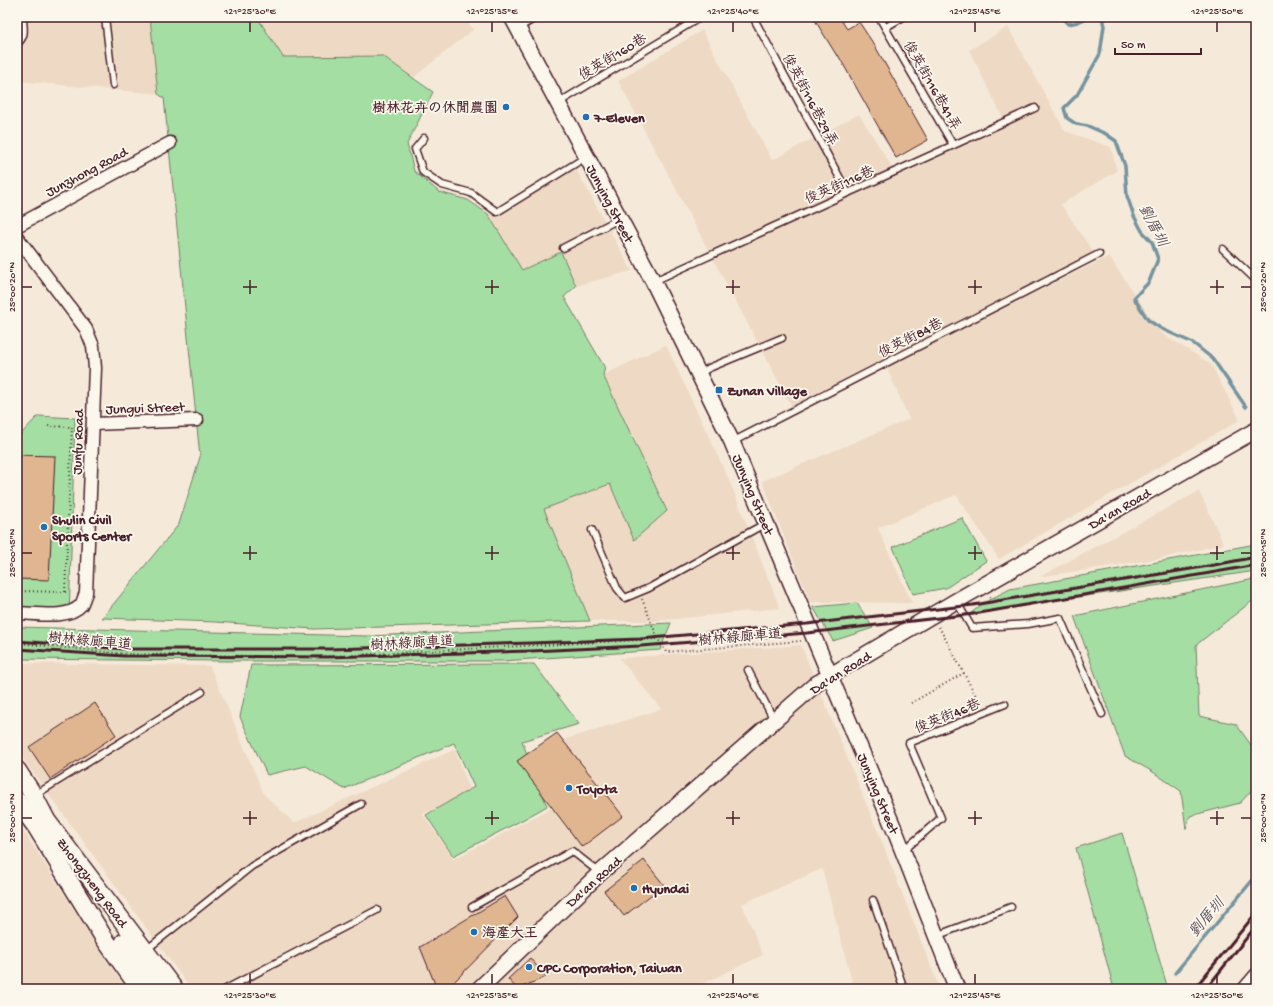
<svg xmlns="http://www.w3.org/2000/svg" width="1273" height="1006" font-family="'Gochi Hand','LXGW WenKai TC','Klee One',sans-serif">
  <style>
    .built { fill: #eedac4 }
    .green { fill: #a4dea3; stroke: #777e67 }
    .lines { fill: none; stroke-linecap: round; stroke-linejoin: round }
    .stream { stroke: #74939f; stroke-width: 3.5 }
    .building { fill: #dfb690; stroke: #4a1f2b }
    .service-casing { stroke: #4a1f2b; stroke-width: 9 }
    .minor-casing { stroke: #4a1f2b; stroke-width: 15 }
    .tertiary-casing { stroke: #4a1f2b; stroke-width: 18 }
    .secondary-casing { stroke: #4a1f2b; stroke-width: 20 }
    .path { stroke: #4a1f2b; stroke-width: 2; stroke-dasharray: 1 3; stroke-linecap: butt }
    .service { stroke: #fbf7ec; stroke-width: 6 }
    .minor { stroke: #fbf7ec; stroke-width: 12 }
    .tertiary { stroke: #fbf7ec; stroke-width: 15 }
    .secondary { stroke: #fbf7ec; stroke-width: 17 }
    .rail { stroke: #4a1f2b; stroke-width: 3 }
    .ticks { fill: none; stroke: #4a1f2b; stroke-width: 1.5 }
    .poi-dot { fill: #1f6fb2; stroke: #fbf7ec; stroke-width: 1.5 }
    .labels { text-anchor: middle; stroke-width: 3.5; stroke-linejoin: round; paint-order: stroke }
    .street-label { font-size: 14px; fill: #4a1f2b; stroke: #fbf7ec }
    .poi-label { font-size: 14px; font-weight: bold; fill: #4a1f2b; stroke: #fbf7ec; text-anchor: start }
    .water-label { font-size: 15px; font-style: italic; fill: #5c4f5c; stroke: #fbf7ec }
    .neatline { fill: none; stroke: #4a1f2b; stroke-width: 1.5 }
    .ticks-label { font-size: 10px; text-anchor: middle; fill: #4a1f2b }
  </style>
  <rect width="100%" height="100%" fill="#f5eada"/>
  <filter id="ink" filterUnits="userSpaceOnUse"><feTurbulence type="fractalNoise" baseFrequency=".025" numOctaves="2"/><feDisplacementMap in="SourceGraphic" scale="8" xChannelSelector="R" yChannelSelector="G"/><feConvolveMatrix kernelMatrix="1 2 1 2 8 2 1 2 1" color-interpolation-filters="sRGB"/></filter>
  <g filter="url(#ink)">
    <g class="built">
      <polygon points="17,17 150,17 158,94 17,81"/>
      <polygon points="257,17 465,17 473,30 413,78 383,56 282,57"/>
      <polygon points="1008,27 1065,131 1111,147 1117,171 1061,204 1094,253 792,407 618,81 702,30 772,160 859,114 898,176 1006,124 969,50"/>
      <polygon points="575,167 632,271 576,286 560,252 522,270 488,214"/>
      <polygon points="1109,256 1161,333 1211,364 1240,420 999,559 956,495 878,528 912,603 810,602 762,481 909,419 886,366"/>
      <polygon points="666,345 730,482 780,608 656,621 590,621 543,509 610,484 667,511 603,375"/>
      <polygon points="1199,491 1224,544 1158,559 1039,577"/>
      <polygon points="801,645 882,842 940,989 854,989 822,869 742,904 763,955 692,989 191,989 17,751 17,663 210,666 264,794 294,823 455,749 471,794 423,814 454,859 553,807 522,753 661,709 619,658"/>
      <polygon points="17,821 56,881 126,989 17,989"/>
    </g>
    <g class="green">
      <polygon points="150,17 257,17 283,57 383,56 413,78 433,92 407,144 414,171 439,192 468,200 488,214 522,270 561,252 576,286 564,297 605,368 603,375 667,511 634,540 610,484 544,509 590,621 314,629 215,622 102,618 179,524 200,457 164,98 158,94"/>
      <polygon points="38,416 75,418 69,619 17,616 17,438"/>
      <polygon points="962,518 986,561 946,588 913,594 893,547"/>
      <polygon points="1256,544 1256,571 971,613 985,602 1010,589"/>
      <polygon points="1254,579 1256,584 1256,598 1196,645 1199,716 1236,724 1256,752 1256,786 1240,803 1190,816 1186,829 1181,791 1153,772 1125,756 1074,616"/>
      <polygon points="857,603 873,628 833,641 813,607"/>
      <polygon points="671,623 660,650 502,661 226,661 17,659 17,627 367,636"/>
      <polygon points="534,664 579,724 522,741 547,806 526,818 453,856 426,815 474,787 454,743 344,789 306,766 267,775 240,717 251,665"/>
      <polygon points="1122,833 1168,989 1114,989 1076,848"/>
    </g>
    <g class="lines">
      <g class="stream">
        <polyline points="1061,17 1068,24 1078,22 1089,17"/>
        <polyline points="1102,17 1104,26 1100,54 1077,95 1064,108 1067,118 1076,124 1088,126 1106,134 1116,141 1125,166 1127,196 1134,216 1142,231 1152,242 1158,259 1149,282 1134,298 1148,320 1162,329 1193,343 1213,359 1246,407"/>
        <polyline points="1175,973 1256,876"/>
      </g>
    </g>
    <g class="building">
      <polygon points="813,17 839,17 847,29 859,22 875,46 928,140 896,158 838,55 837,56"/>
      <polygon points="17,455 55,456 49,580 17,579"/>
      <polygon points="95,703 116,735 50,779 29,747"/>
      <polygon points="557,733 623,816 582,847 517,761"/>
      <polygon points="644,860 664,885 624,916 604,891"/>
      <polygon points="505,896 518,917 447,989 437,989 420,947"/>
      <polygon points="530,958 546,977 517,989 508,979"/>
    </g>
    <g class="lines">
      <defs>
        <g id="service">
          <polyline points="105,17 113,85"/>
          <polyline points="753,17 848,193"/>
          <polyline points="879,17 953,145"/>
          <polyline points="886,27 903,17"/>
          <polyline points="518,28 537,17"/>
          <path d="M17,44C27,35 23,29 23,17"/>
          <polyline points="558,103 701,17"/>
          <polyline points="424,138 415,149 423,172 442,185 471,193 497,212 586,157"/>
          <polyline points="563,248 619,219"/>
          <polyline points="1223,249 1256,280"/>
          <polyline points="654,281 1035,108"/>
          <polyline points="699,374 709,368 782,338"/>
          <polyline points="732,442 1099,254"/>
          <polyline points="592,530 617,588 625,598 649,588 766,523"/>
          <polyline points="956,601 972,628 1028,624 1060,618 1102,714"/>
          <polyline points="748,670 774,720"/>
          <polyline points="35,795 202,692"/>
          <polyline points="903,851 941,818 909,743 1005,704"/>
          <polyline points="873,900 904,989"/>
          <polyline points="472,907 572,851 600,873"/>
          <polyline points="936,936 1011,907"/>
          <polyline points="146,950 252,866 361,804"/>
          <polyline points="226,989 377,910"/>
        </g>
        <g id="minor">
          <polyline points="17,226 170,143"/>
          <path d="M17,237L86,329L93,346L95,368L86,593C84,597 83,602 81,605C68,620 35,613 17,613"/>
          <polyline points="93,424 197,420"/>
          <polyline points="1244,989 1256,975"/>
        </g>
        <g id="tertiary">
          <polyline points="512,17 653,281 732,442 897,836 957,989"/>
          <polyline points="479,989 600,873 816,684 956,601 1256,430"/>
        </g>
        <g id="secondary">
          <polyline points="17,770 34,796 47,821 174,989"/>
          <polyline points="17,801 37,828 104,938 140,989"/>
          <polyline points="124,942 157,989"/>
        </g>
      </defs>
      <use href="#service" class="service-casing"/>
      <use href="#minor" class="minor-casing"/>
      <use href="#tertiary" class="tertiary-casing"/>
      <use href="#secondary" class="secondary-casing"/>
      <g class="path">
        <polyline points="17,591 65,592 72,427 46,426"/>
        <polyline points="990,597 999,600 1256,557"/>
        <polyline points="642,599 658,639"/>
        <polyline points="939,627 976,696"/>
        <polyline points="17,643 127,654 313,657 658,639 666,652 801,641"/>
        <polyline points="911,703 964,673"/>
      </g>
      <use href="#service" class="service"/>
      <use href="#minor" class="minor"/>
      <use href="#tertiary" class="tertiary"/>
      <use href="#secondary" class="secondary"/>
      <g class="rail">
        <polyline points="17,641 125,649 329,649 531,643 640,639 807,624 973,605 1209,566 1256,557"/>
        <polyline points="17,649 124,656 328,657 531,651 641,646 807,633 974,614 1256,565"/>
        <polyline points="1194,989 1256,913"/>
        <polyline points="1206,989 1256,926"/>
      </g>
    </g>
  </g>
  <path class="ticks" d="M250,22V32M492,22V32M733,22V32M975,22V32M1217,22V32M250,280V294M492,280V294M733,280V294M975,280V294M1217,280V294M22,287H32M243,287H257M485,287H499M726,287H740M968,287H982M1210,287H1224M1241,287H1251M250,546V560M492,546V560M733,546V560M975,546V560M1217,546V560M22,553H32M243,553H257M485,553H499M726,553H740M968,553H982M1210,553H1224M1241,553H1251M250,811V825M492,811V825M733,811V825M975,811V825M1217,811V825M22,818H32M243,818H257M485,818H499M726,818H740M968,818H982M1210,818H1224M1241,818H1251M250,974V984M492,974V984M733,974V984M975,974V984M1217,974V984"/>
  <g class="poi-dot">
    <circle cx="506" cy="107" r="4"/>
    <circle cx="586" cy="117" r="4"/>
    <rect x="715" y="386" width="8" height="8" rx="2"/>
    <circle cx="44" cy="527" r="4"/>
    <circle cx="569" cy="788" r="4"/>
    <circle cx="634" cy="888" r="4"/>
    <circle cx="474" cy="932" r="4"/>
    <circle cx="529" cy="967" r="4"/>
  </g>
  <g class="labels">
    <g class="street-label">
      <text transform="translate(612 56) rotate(-31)" y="5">俊英街160巷</text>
      <text transform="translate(933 85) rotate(60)" y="5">俊英街116巷41弄</text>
      <text transform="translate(811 99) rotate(62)" y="5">俊英街116巷29弄</text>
      <text transform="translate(86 171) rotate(-28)" y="5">Junzhong Road</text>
      <text transform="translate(839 184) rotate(-24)" y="5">俊英街116巷</text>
      <text transform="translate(611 203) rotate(62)" y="5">Junying Street</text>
      <text transform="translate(910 337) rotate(-27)" y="5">俊英街84巷</text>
      <text transform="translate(145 407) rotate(-2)" y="5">Jungui Street</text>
      <text transform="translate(77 442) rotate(-88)" y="5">Junfu Road</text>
      <text transform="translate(754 494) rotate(67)" y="5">Junying Street</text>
      <text transform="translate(1119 508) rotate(-30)" y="5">Da'an Road</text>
      <text transform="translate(740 636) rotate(-5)" y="5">樹林綠廊車道</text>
      <text transform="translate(90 640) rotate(5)" y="5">樹林綠廊車道</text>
      <text transform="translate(412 642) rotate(-3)" y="5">樹林綠廊車道</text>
      <text transform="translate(840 672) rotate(-32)" y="5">Da'an Road</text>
      <text transform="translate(947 715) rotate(-22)" y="5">俊英街46巷</text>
      <text transform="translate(879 793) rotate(67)" y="5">Junying Street</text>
      <text transform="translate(593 881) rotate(-42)" y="5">Da'an Road</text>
      <text transform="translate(93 882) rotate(53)" y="5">Zhongzheng Road</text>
    </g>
    <g class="poi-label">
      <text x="498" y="112" text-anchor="end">樹林花卉の休閒農園</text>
      <text x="594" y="122">7-Eleven</text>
      <text x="727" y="395">Zunan Village</text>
      <text x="52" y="524">Shulin Civil<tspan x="52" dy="16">Sports Center</tspan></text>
      <text x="577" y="793">Toyota</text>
      <text x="642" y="893">Hyundai</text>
      <text x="482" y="937">海產大王</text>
      <text x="537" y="972">CPC Corporation, Taiwan</text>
    </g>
    <g class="water-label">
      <text transform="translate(1154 225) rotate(62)" y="5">劉厝圳</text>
      <text transform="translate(1206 917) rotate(-50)" y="5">劉厝圳</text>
    </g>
  </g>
  <rect width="1273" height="1006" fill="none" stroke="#fbf7ec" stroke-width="44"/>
  <path d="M1115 48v6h86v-6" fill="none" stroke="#4a1f2b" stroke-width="2"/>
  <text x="1121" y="48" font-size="12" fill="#4a1f2b" stroke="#fbf7ec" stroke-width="3" paint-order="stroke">50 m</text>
  <rect x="22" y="22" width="1229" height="962" class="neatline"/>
  <g class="ticks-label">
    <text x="250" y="14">121°25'30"E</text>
    <text x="492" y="14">121°25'35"E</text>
    <text x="733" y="14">121°25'40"E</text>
    <text x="975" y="14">121°25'45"E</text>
    <text x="1217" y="14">121°25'50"E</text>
    <text transform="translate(11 287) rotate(-90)" y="4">25°00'20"N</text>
    <text transform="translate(1262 287) rotate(-90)" y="4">25°00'20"N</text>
    <text transform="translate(11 553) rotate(-90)" y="4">25°00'15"N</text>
    <text transform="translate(1262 553) rotate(-90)" y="4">25°00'15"N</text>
    <text transform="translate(11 818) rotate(-90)" y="4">25°00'10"N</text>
    <text transform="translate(1262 818) rotate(-90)" y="4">25°00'10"N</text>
    <text x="250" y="998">121°25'30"E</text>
    <text x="492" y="998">121°25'35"E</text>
    <text x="733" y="998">121°25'40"E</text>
    <text x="975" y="998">121°25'45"E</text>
    <text x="1217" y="998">121°25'50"E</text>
  </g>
</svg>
